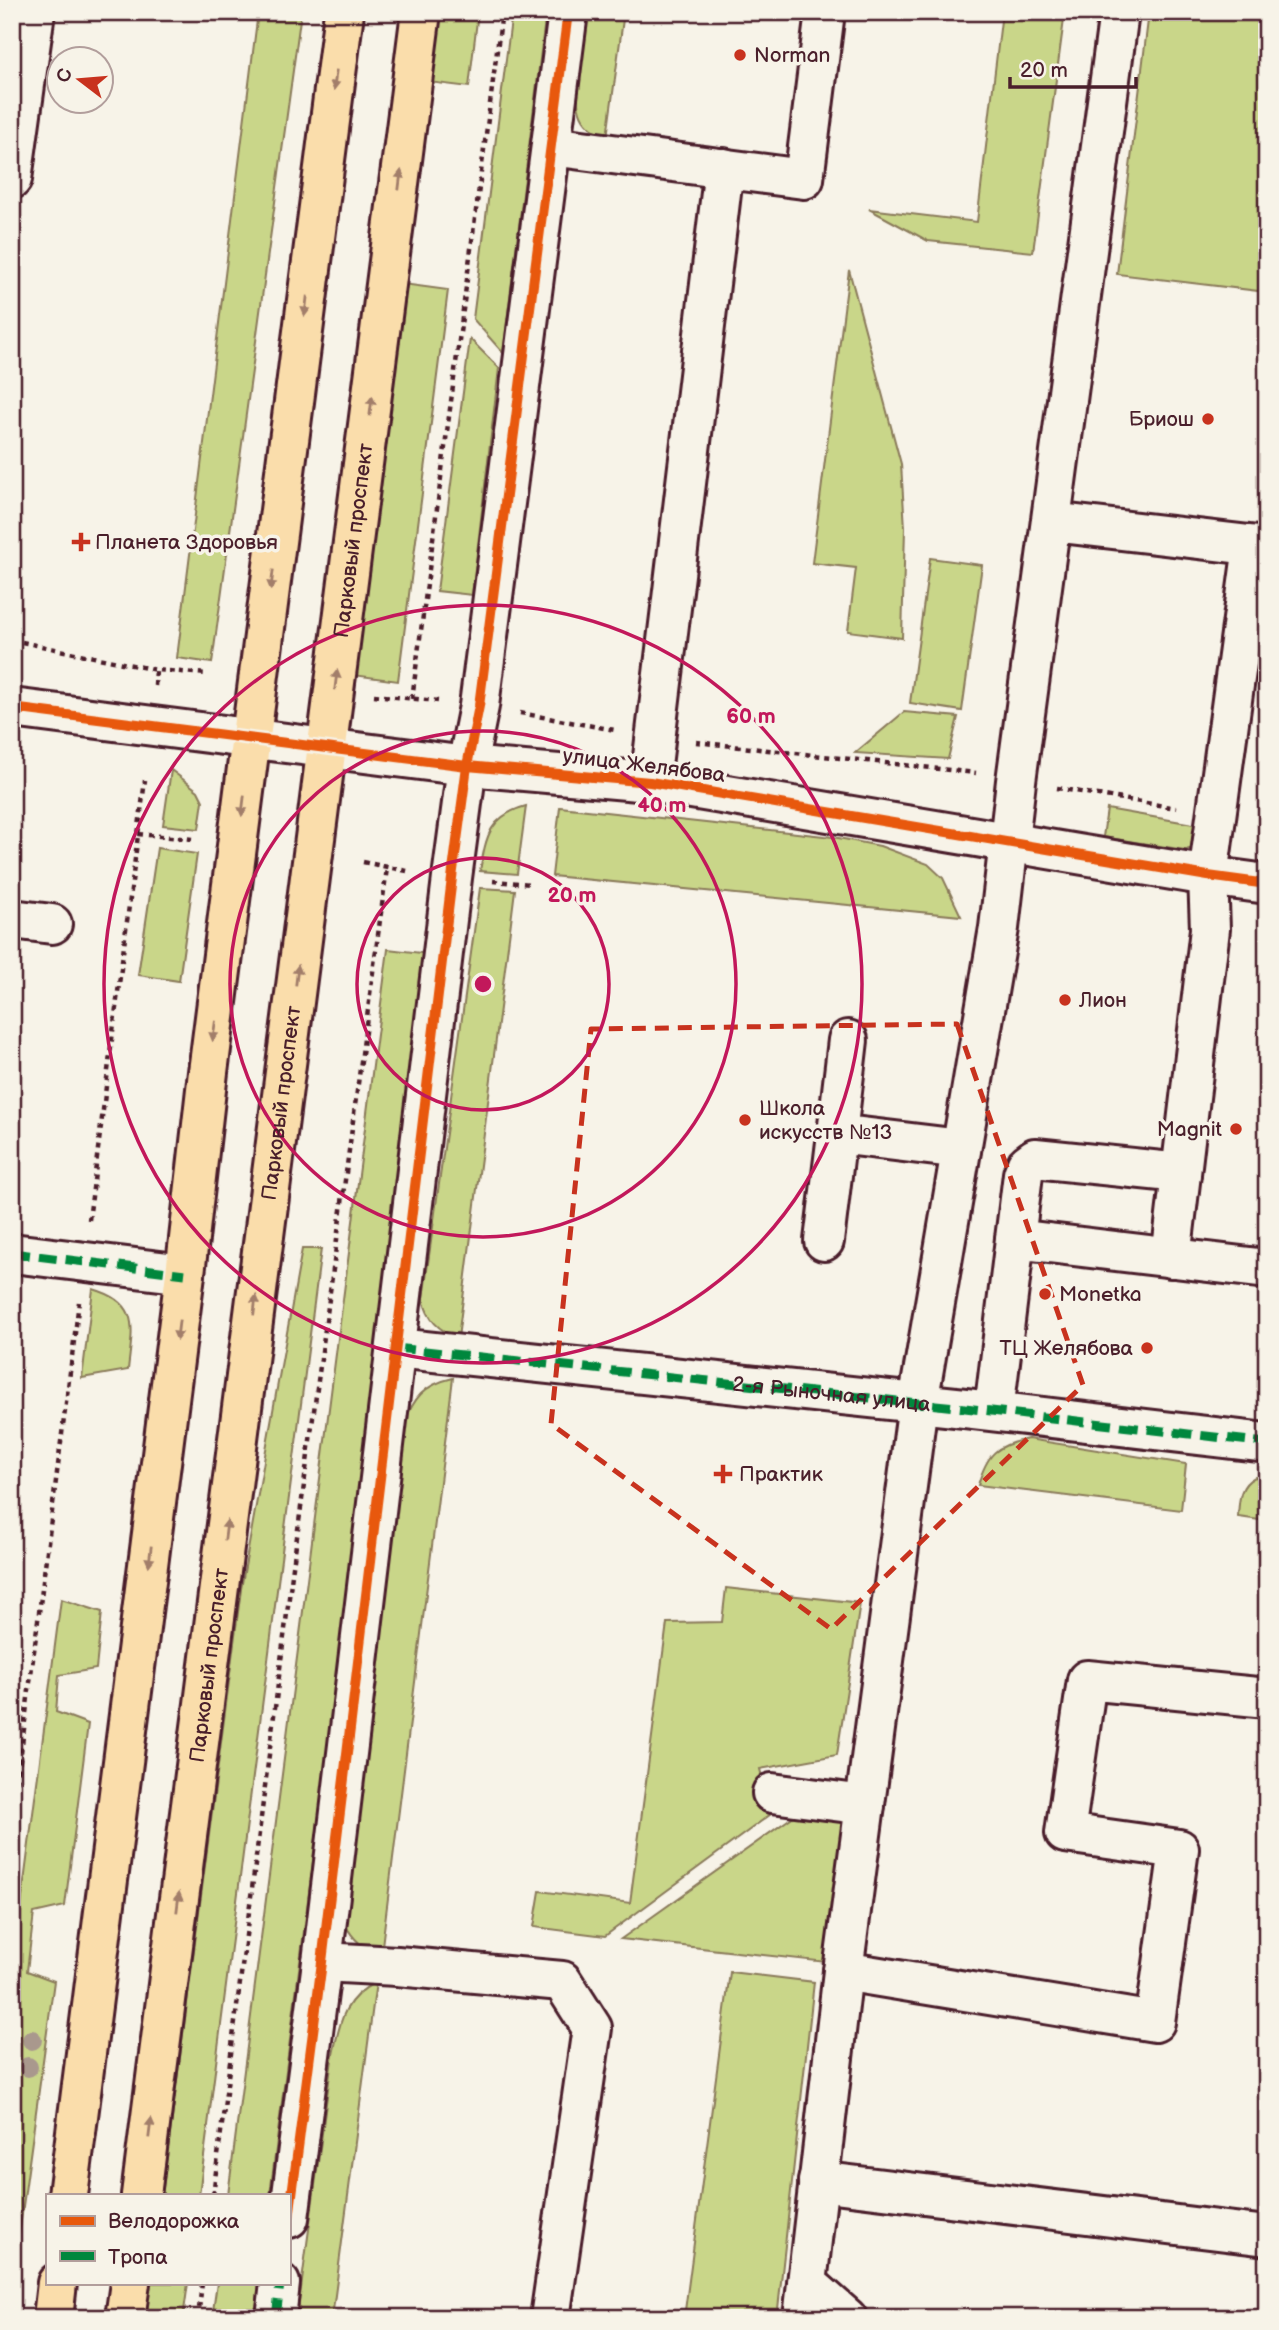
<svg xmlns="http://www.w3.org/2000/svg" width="1279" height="2330" font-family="'Balsamiq Sans',sans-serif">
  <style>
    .green { fill: #c9d689; stroke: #8a7a5a; stroke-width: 2 }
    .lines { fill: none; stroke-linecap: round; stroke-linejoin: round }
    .minor-casing { stroke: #4a1f2b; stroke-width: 44 }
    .major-casing { stroke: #4a1f2b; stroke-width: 44 }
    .path { stroke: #4a1f2b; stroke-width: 4.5; stroke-dasharray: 5 5; stroke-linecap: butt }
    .minor { stroke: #f7f3e8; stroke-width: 38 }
    .major { stroke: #faddab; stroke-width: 38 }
    .quiet { stroke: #00873e; stroke-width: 9; stroke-dasharray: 18 9; stroke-linecap: butt }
    .cycleway-casing { stroke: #f7f3e8; stroke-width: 15 }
    .cycleway { stroke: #e8590c; stroke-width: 10 }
    .tree { fill: #a9988d }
    .oneway { fill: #a27e6b }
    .marked { fill: none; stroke: #c8321e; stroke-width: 5; stroke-dasharray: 14 9; stroke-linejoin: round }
    .ring { fill: none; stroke: #c2185b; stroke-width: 3.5 }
    .poi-dot { fill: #c8321e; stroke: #f7f3e8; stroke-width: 2.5 }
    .labels { text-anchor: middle; stroke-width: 7; stroke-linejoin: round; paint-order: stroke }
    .poi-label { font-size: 21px; fill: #4a1f2b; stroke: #f7f3e8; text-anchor: start }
    .street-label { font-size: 21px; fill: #4a1f2b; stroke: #f7f3e8 }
    .centre { fill: #c2185b; stroke: #f7f3e8; stroke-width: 3.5 }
    .ring-label { font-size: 21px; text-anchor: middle; font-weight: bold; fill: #c2185b; stroke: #f7f3e8; stroke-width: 7; stroke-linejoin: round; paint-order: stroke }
  </style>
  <rect width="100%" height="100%" fill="#f7f3e8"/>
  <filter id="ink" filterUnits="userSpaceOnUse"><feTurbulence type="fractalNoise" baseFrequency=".0143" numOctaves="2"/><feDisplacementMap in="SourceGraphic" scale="14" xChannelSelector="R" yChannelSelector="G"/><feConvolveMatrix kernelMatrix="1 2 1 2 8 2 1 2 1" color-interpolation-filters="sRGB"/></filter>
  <g filter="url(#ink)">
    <g class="green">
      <polygon points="258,12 301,12 212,663 177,658"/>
      <polygon points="437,12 478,12 469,87 428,82"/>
      <polygon points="512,12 546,12 503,353 473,319"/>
      <path d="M587,12H624L607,137C595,132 584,125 580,112C571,86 584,39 587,12Z"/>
      <polygon points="1002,12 1065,12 1033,252 928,241 869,209 977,222"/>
      <polygon points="1149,12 1267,12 1267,292 1117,274"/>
      <polygon points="849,270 901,464 905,528 902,638 848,631 856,568 812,563"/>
      <polygon points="403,284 448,290 398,681 353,675"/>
      <polygon points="470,339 499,368 472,595 437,591"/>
      <polygon points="930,558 982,565 962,711 910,703"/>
      <polygon points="904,712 958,717 948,759 855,753"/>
      <polygon points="171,770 198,791 203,801 199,829 163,825"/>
      <path d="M526,806L517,874L480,871C486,837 489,816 526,806Z"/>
      <polygon points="560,807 833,837 880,846 928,864 943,878 961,916 552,876"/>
      <polygon points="1107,809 1210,827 1194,848 1185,850 1103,837"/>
      <polygon points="157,848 197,854 179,981 138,975"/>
      <path d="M480,888L515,890L458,1338C438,1330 428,1320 423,1299Z"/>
      <polygon points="388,949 430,954 270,2195 228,2195"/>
      <polygon points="302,1249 321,1249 199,2195 162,2195 241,1589"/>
      <path d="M93,1289C142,1303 132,1329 128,1370L82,1378Z"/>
      <path d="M453,1378L381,1954C363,1948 353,1940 345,1924L403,1425C414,1398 423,1385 453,1378Z"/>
      <path d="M1028,1439L1186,1464L1181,1510L978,1485C987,1454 996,1445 1028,1439Z"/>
      <path d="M1255,1477L1267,1478V1521L1238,1517C1239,1500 1239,1485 1255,1477Z"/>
      <polygon points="726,1588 860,1603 837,1755 760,1769 771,1814 605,1936 534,1927 540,1891 630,1903 667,1623 722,1622"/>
      <polygon points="61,1599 102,1612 96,1669 59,1675 56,1712 88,1724 65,1906 34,1913 27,1971 54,1981 16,2257 12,2258 12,1974"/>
      <polygon points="798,1813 845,1816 826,1962 621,1939"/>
      <polygon points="730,1972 814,1982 777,2318 684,2318"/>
      <path d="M376,1982L332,2318H297L332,2059C340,2024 341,2000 376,1982Z"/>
      <polygon points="150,2283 188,2283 183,2318 146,2318"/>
      <polygon points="217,2283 259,2283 255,2318 212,2318"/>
    </g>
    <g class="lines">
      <defs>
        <g id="minor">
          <polyline points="551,146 804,179 825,12"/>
          <polyline points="12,179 35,12"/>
          <polyline points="1052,522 1267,547"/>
          <polyline points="12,708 467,766 650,782 1208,876 1267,884"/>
          <polyline points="650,782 724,168"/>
          <polyline points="12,919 52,924"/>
          <polyline points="848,1040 837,1134 961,1149"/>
          <polyline points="1015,1239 1023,1174 1027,1164 1035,1158 1181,1173"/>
          <polyline points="824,1241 837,1134"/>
          <polyline points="12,1253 185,1274"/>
          <polyline points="1171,1258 1210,929 1208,876 1253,546"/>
          <path id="s1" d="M396,1348L965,1408L1267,1443"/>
          <polyline points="994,1411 1015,1239 1267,1269"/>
          <polyline points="772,1793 865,1805"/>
          <polyline points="322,1962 397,1966 562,1981 592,2028 550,2318"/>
          <polyline points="843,1971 1155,2022 1179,1849 1065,1833 1087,1680 1267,1698"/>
          <polyline points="818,2181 1267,2236"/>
          <polyline points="289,2218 322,1962 452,878 467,766 479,706 568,12"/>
          <polyline points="807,2283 847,2318"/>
          <polyline points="276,2318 280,2283"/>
          <polyline points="803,2318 843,1971 918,1403 999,928 1016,781 1119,12"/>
        </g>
        <g id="major">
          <polyline points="68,2195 185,1274 208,1072 344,12"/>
          <path id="s2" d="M141,2195L421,12"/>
          <polyline points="53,2318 57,2283"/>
          <polyline points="125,2318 130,2283"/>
        </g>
      </defs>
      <use href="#minor" class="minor-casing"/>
      <use href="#major" class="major-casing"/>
      <g class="path">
        <polyline points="12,640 156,670 207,674"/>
        <polyline points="155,686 156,670"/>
        <polyline points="374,695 438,701"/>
        <polyline points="412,699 502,12"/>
        <polyline points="520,713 615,730"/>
        <polyline points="696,742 976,773"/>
        <polyline points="1057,788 1176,808"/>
        <polyline points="138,834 192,839"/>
        <polyline points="363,862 412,872"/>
        <polyline points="493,881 531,884"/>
        <polyline points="89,1220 145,780"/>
        <polyline points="12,1822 79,1302"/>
        <polyline points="213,2195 292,1574 387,868"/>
        <polyline points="198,2318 202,2283"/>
      </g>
      <use href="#minor" class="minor"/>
      <use href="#major" class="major"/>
      <g class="quiet">
        <polyline points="12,1253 185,1274"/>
        <polyline points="396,1348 965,1408 1267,1443"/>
        <polyline points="276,2318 280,2283"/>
      </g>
      <defs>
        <g id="cycleway">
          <polyline points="12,708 467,766 650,782 1208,876 1267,884"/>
          <polyline points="289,2218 322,1962 452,878 467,766 479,706 568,12"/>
        </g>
      </defs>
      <use href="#cycleway" class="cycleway-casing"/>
      <use href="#cycleway" class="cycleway"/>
    </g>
    <g class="tree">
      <circle cx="32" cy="2040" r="10"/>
      <circle cx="28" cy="2067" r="10"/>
    </g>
    <defs><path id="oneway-solid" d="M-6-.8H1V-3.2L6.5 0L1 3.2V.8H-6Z" transform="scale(1.75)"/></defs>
    <g class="oneway">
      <use href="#oneway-solid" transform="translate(335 80) rotate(97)"/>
      <use href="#oneway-solid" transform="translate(400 180) rotate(-83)"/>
      <use href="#oneway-solid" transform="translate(306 306) rotate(97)"/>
      <use href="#oneway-solid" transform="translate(371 406) rotate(-83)"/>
      <use href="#oneway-solid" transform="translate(272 580) rotate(97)"/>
      <use href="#oneway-solid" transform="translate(336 680) rotate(-83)"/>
      <use href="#oneway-solid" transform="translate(243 806) rotate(97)"/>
      <use href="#oneway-solid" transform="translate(297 975) rotate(-83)"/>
      <use href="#oneway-solid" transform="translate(214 1031) rotate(98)"/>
      <use href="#oneway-solid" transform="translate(255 1305) rotate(-83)"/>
      <use href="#oneway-solid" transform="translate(178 1330) rotate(97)"/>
      <use href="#oneway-solid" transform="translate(226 1530) rotate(-83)"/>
      <use href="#oneway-solid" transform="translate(150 1556) rotate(97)"/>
      <use href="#oneway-solid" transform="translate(178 1902) rotate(-83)"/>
      <use href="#oneway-solid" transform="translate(150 2128) rotate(-83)"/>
    </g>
  </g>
  <path class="marked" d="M957,1024L1083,1385L831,1629L551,1424L591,1029Z"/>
  <g class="ring">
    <circle cx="483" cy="984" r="126"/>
    <circle cx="483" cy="984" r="253"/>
    <circle cx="483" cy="984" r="379"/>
  </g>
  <g class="poi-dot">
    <circle cx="740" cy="55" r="7"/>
    <circle cx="1208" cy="419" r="7"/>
    <path d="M77.5 531.5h7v7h7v7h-7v7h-7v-7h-7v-7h7z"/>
    <circle cx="1065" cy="1000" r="7"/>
    <circle cx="745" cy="1120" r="7"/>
    <circle cx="1236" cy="1129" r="7"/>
    <circle cx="1045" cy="1294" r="7"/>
    <circle cx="1147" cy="1348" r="7"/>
    <path d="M719.5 1463.5h7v7h7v7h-7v7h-7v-7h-7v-7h7z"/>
  </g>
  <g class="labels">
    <g class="poi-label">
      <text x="754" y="62">Norman</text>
      <text x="1194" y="426" text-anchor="end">Бриош</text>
      <text x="95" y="549">Планета Здоровья</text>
      <text x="1079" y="1007">Лион</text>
      <text x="759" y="1115">Школа<tspan x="759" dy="24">искусств №13</tspan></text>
      <text x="1222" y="1136" text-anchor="end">Magnit</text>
      <text x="1059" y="1301">Monetka</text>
      <text x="1133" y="1355" text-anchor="end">ТЦ Желябова</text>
      <text x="739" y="1481">Практик</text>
    </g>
    <g class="street-label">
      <text dy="7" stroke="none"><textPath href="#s2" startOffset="1668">Парковый проспект</textPath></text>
      <text transform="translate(644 765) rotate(7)" y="7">улица Желябова</text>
      <text dy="7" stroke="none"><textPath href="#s2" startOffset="1101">Парковый проспект</textPath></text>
      <text dy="7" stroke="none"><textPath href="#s1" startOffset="438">2-я Рыночная улица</textPath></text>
      <text dy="7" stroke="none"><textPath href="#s2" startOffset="534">Парковый проспект</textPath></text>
    </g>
  </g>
  <circle cx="483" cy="984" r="10" class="centre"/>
  <g class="ring-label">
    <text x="751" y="723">60 m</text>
    <text x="662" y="812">40 m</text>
    <text x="572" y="902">20 m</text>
  </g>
  <rect width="1279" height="2330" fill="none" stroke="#f7f3e8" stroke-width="42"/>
  <rect x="21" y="21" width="1237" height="2288" fill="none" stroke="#4a1f2b" stroke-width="2.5" filter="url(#ink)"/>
  <rect x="46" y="2194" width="245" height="91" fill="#f7f3e8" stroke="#b29e9c" stroke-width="2"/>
  <rect x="60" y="2216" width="35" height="10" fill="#e8590c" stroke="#b29e9c" stroke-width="2"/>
  <text x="108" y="2228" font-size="21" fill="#4a1f2b">Велодорожка</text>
  <rect x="60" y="2251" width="35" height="10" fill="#00873e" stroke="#b29e9c" stroke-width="2"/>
  <text x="108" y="2264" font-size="21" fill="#4a1f2b">Тропа</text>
  <g transform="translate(80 80) rotate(286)"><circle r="33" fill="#f7f3e8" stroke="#b29e9c" stroke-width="2"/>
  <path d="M0-5L12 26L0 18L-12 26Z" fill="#c8321e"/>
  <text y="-10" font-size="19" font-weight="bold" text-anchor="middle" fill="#4a1f2b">С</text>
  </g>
  <path d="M1010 77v10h126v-10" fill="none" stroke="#4a1f2b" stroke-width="3.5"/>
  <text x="1020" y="77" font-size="21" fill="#4a1f2b" stroke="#f7f3e8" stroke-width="5" paint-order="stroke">20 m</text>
</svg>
